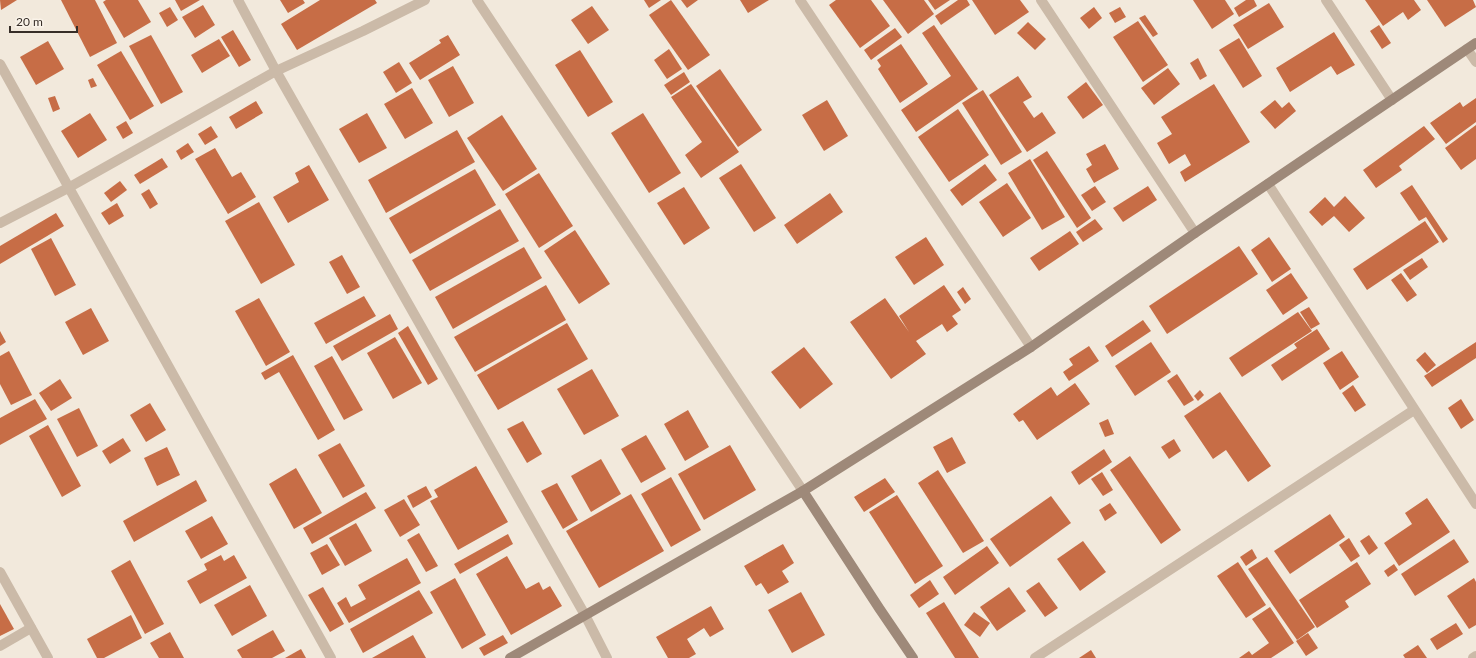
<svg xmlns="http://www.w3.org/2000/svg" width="1476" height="658" font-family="Lato,sans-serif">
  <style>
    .building { fill: #c76d46 }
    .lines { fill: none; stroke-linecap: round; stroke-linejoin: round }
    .street { stroke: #cbbaa8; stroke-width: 10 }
    .secondary { stroke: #9e8979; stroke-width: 10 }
  </style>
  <rect width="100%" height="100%" fill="#f2e9dc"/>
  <g class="building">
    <polygon points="0,0 17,0 1,10"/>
    <polygon points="61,0 95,0 117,43 90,57"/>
    <polygon points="106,0 138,0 151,22 124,38 103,2"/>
    <polygon points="175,0 200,0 181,11"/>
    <polygon points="280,0 303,0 305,3 288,13"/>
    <polygon points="320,0 375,0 377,3 297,50 281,24"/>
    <polygon points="644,0 661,0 649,8"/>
    <polygon points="671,0 710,55 688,70 649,15"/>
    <polygon points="681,0 698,0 687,8"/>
    <polygon points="740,0 769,0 748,13"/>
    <polygon points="836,0 871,0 890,26 860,48 829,5"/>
    <polygon points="883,0 924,0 934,14 908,34"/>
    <polygon points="928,0 950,0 935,10"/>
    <polygon points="958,0 967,0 970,5 941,25 935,16"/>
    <polygon points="972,0 1020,0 1029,12 995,35"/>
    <polygon points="1193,0 1225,0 1234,14 1212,29"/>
    <polygon points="1246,0 1254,0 1257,6 1239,17 1234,8"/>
    <polygon points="1365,0 1414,0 1421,10 1408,20 1403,12 1383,26"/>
    <polygon points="1427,0 1473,0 1476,7 1445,27"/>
    <polygon points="1269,3 1284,27 1248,49 1233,25"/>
    <polygon points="203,5 215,25 195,38 182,17"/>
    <polygon points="592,6 609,30 588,44 571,20"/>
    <polygon points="170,7 178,20 167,27 159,13"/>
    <polygon points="1094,7 1102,18 1089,29 1080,18"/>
    <polygon points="1120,7 1126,17 1115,23 1109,13"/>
    <polygon points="1145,15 1158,34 1153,37 1139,18"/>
    <polygon points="1138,21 1168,65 1143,82 1113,37"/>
    <polygon points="1028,22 1046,39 1035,50 1017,33"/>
    <polygon points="934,25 978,89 916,132 901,110 951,76 922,33"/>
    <polygon points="1379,25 1391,43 1382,49 1370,31"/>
    <polygon points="895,28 902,37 871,60 864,50"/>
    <polygon points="233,30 251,60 239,67 221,37"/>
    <polygon points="1334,32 1355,65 1337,75 1331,66 1290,92 1276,68"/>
    <polygon points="151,35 183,92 161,104 129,46"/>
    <polygon points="448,35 460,55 420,80 409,63 441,43 439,40"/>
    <polygon points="1239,38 1262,76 1243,88 1219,50"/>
    <polygon points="219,39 230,56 202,73 191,55"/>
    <polygon points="48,41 64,69 36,85 20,57"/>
    <polygon points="901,44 928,84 900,103 878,69 881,66 877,60"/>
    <polygon points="669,49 682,69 667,79 654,60"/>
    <polygon points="580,50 613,102 588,117 555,65"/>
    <polygon points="121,51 154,106 130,120 97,65"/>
    <polygon points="1198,58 1207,76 1200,80 1190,63"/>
    <polygon points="399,62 412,83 396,93 383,72"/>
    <polygon points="453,66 474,103 449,117 428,80"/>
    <polygon points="1168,68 1180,84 1154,105 1141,88"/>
    <polygon points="720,69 762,130 738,147 696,86"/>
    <polygon points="684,72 690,82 671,95 664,85"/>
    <polygon points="1018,76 1032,97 1023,102 1034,118 1042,112 1056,133 1027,152 989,95"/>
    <polygon points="93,78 97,86 91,88 88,80"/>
    <polygon points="1086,82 1103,105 1083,119 1067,97"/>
    <polygon points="691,84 739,152 701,178 685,155 702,142 671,97"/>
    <polygon points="1214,84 1250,142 1185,182 1180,172 1191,165 1185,154 1169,164 1157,143 1172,134 1161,117"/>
    <polygon points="412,88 433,123 405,139 384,104"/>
    <polygon points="983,90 1022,152 1001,165 962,103"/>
    <polygon points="55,96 60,109 53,112 48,98"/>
    <polygon points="1476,98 1476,122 1446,144 1430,123 1460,102 1463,107"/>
    <polygon points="827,100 848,136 824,151 802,115"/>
    <polygon points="1275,100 1282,108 1289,102 1296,111 1275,129 1260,112"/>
    <polygon points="256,101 263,113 236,129 229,117"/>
    <polygon points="958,109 989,155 949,182 918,137"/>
    <polygon points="90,113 107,140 78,158 61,131"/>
    <polygon points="367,113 387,148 359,163 339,129"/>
    <polygon points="643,113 681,173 649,193 611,133"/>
    <polygon points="502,115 537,169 503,191 467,138"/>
    <polygon points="126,121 133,133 123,139 116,127"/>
    <polygon points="1476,125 1476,159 1461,170 1445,148"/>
    <polygon points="211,126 218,137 205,145 198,134"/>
    <polygon points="1424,126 1435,139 1399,166 1402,170 1376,188 1363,170"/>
    <polygon points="457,130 475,162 386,213 368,180"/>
    <polygon points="188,143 194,152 181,160 176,151"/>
    <polygon points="1105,144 1119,169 1094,183 1086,169 1092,165 1086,154"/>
    <polygon points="215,148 232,177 241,172 256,197 228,214 195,159"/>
    <polygon points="1047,151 1091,218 1077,228 1033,160"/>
    <polygon points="162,158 168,167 140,184 134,175"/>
    <polygon points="1030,159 1065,217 1042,230 1008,173"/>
    <polygon points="741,164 776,218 754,232 719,178"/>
    <polygon points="985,164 997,180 962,206 950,190"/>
    <polygon points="309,165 329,200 288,223 273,197 299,182 295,173"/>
    <polygon points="475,169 496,205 410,254 389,218"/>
    <polygon points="539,173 573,226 539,248 505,194"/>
    <polygon points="120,181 127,190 111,202 104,193"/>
    <polygon points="1007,183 1031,218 1003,237 979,202"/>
    <polygon points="1412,185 1448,239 1443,243 1426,217 1419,221 1400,193"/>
    <polygon points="1095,186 1106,202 1092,211 1081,195"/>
    <polygon points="1148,186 1157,200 1123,222 1113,208"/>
    <polygon points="684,187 710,228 684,245 657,203"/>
    <polygon points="149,189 158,204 150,209 141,194"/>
    <polygon points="830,193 843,212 797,244 784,225"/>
    <polygon points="1345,196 1365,218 1349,232 1334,216 1322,226 1309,212 1325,197 1334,207"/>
    <polygon points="259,202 295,265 261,284 225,221"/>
    <polygon points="117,203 124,216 109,225 101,213"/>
    <polygon points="500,209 519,241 430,291 412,260"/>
    <polygon points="56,213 64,226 0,264 0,246"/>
    <polygon points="1095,219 1103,229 1083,242 1076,232"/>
    <polygon points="1425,221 1439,242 1367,290 1353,269"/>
    <polygon points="575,230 610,284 579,304 544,251"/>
    <polygon points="1070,231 1079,244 1039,271 1030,258"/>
    <polygon points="926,237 944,265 914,285 895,257"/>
    <polygon points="1269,237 1291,269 1272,282 1251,250"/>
    <polygon points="51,238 76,285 55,296 31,249"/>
    <polygon points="1239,246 1258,274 1167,334 1149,306"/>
    <polygon points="524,247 542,278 453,329 435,297"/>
    <polygon points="342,255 360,287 347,294 329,262"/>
    <polygon points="1422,258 1428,267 1410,280 1403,270"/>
    <polygon points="1291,273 1308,298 1283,315 1266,290"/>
    <polygon points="1401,273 1417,295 1407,302 1391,280"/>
    <polygon points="546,285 566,320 475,372 454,337"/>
    <polygon points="944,285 961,310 952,316 958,324 947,332 942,324 916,341 926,354 891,379 850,322 885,298 909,332 899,316"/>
    <polygon points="963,287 971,299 965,304 957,292"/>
    <polygon points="364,296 376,316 326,344 314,323"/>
    <polygon points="259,298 290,352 266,366 235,311"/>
    <polygon points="1309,307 1320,324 1311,329 1300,312"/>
    <polygon points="91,308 109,341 83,355 65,322"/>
    <polygon points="1298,312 1312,331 1242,377 1229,358"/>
    <polygon points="390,314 398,329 342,361 333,346"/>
    <polygon points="1143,320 1151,331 1112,357 1105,346"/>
    <polygon points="567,323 588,359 498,410 477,375"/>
    <polygon points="408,326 438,379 428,385 398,333"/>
    <polygon points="1317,329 1330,349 1282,381 1271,365 1297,348 1294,344"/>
    <polygon points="0,331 6,342 0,346"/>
    <polygon points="395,337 422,383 393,399 367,353"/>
    <polygon points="1151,342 1171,372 1135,396 1115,366"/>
    <polygon points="1476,342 1476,358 1432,387 1424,376"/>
    <polygon points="1089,346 1099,361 1069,381 1063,372 1073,365 1069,359"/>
    <polygon points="804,347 833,384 800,409 771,372"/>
    <polygon points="9,351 32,395 11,405 0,384 0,356"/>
    <polygon points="1342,351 1359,377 1340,390 1323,363"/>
    <polygon points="1425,352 1436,365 1427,373 1416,360"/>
    <polygon points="293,355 335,430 318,440 279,372 265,380 261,373"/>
    <polygon points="332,356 363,410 344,420 314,366"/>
    <polygon points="592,369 619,416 584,435 557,389"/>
    <polygon points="1177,374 1194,400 1184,406 1167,381"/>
    <polygon points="60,379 72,398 51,411 39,393"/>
    <polygon points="1075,383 1090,404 1037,440 1023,420 1019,422 1013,414 1051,387 1057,396"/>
    <polygon points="1353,385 1366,405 1355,412 1342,393"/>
    <polygon points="1200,390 1204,395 1198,401 1194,396"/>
    <polygon points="1220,392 1271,466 1248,482 1226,450 1213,459 1184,416"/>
    <polygon points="35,399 47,419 0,445 0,418"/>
    <polygon points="1461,399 1474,420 1461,429 1448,408"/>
    <polygon points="150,403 166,430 146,442 130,415"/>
    <polygon points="79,408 98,446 77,457 57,419"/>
    <polygon points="688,410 709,447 685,461 664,424"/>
    <polygon points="1108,419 1114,434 1105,437 1099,423"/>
    <polygon points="523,421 542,454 527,463 507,429"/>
    <polygon points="48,425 81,486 62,497 29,436"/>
    <polygon points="646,435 666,469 641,483 621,449"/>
    <polygon points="952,437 966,463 947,473 933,447"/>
    <polygon points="123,438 131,451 110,464 102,451"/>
    <polygon points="1174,439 1181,451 1169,459 1161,447"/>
    <polygon points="340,443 365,486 343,498 318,455"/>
    <polygon points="730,445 756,490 704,520 678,474"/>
    <polygon points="167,447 180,475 157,486 144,458"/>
    <polygon points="1104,449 1112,462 1079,485 1071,472"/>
    <polygon points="1130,456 1181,530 1161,544 1110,470"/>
    <polygon points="601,459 621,494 591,512 571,476"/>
    <polygon points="476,466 508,522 458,550 430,501 438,497 434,490"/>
    <polygon points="296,468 322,513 294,529 269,484"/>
    <polygon points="938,470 984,541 963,553 918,483"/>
    <polygon points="1102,472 1113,490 1103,496 1091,479"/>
    <polygon points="671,477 701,530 671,547 641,494"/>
    <polygon points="885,478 895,492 864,512 854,497"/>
    <polygon points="196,480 207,501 134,542 123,521"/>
    <polygon points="557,483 578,520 563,529 541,491"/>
    <polygon points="426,486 432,497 413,508 407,496"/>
    <polygon points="366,492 376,508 312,544 303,528"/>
    <polygon points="631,494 664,551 599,588 566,531"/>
    <polygon points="897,495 943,566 915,584 869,512"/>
    <polygon points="1051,496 1071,523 1010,567 990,539"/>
    <polygon points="1427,498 1450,532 1399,566 1384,543 1412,524 1405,513"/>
    <polygon points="404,499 420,525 400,537 384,510"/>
    <polygon points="1110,503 1117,513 1105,521 1099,510"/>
    <polygon points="1330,514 1345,537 1290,574 1274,551"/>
    <polygon points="212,516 228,544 201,559 185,531"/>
    <polygon points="356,523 372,551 345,566 329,538"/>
    <polygon points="419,533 438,566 426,572 407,540"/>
    <polygon points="508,534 513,544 460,574 454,564"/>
    <polygon points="1369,535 1378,548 1369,555 1360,541"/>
    <polygon points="1349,538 1360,556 1351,562 1339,545"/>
    <polygon points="1454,539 1469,562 1415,596 1401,574"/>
    <polygon points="1083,541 1106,572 1080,591 1057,559"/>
    <polygon points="327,544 340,565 322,575 310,553"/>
    <polygon points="783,544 794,563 782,571 789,582 768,594 761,583 756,586 744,566"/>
    <polygon points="987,546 999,563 955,595 943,577"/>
    <polygon points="1252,549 1257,558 1246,566 1240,557"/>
    <polygon points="221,555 224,561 234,555 247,578 200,604 187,581 207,570 204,564"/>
    <polygon points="507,556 526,589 539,582 543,590 550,586 562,606 511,635 476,574"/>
    <polygon points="1267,557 1315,627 1297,640 1248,569"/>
    <polygon points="407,558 421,583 349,623 337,603 346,597 351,607 366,599 358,585"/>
    <polygon points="130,560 164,624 145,634 111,571"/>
    <polygon points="1238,562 1266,605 1246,618 1217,576"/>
    <polygon points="1357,562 1371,584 1345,601 1349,607 1317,628 1299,600"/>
    <polygon points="1394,564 1398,570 1388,577 1384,571"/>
    <polygon points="455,578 486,635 462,649 430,592"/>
    <polygon points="1474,578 1476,582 1476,625 1469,629 1447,596"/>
    <polygon points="930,580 939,594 919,608 910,595"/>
    <polygon points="1039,582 1058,608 1045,617 1026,591"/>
    <polygon points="250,585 267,616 232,636 214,605"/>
    <polygon points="323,587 344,624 330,632 308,595"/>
    <polygon points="1009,587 1026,611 997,631 980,607"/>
    <polygon points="419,590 433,613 363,653 350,629"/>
    <polygon points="801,592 825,635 792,653 768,610"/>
    <polygon points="944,602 979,658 955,658 926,613"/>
    <polygon points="0,604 14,629 0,636"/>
    <polygon points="711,606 724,629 710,637 704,628 687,639 696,654 689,658 668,658 656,637"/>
    <polygon points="1270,607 1294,643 1271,658 1239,658 1249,651 1252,655 1269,643 1252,619"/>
    <polygon points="974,612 990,623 980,637 964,625"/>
    <polygon points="131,615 142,638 104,658 97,658 87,639"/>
    <polygon points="1456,623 1463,634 1437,650 1430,639"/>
    <polygon points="273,630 285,651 272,658 242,658 237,650"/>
    <polygon points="170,632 184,658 159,658 150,643"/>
    <polygon points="1308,633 1318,648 1306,656 1296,641"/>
    <polygon points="413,635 426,658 372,658"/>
    <polygon points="503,635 508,643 484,656 479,648"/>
    <polygon points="1418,645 1427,658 1405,658 1403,655"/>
    <polygon points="301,649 306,658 285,658"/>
    <polygon points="1091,650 1096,658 1079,658"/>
  </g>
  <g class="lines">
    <g class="street">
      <polyline points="238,0 276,71 585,615 607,658"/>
      <polyline points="477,0 803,491"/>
      <polyline points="800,0 1031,347"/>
      <polyline points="1041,0 1195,233"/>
      <polyline points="1326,0 1392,100"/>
      <polyline points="1467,49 1476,62"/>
      <polyline points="0,64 331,658"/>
      <polyline points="1268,184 1476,504"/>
      <polyline points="0,223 68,188 276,71 363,31 425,0"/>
      <polyline points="0,572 48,658"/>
      <polyline points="0,646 31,628"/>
      <polyline points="1035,658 1414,410"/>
      <polyline points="1473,658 1476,656"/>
    </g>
    <g class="secondary">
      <polyline points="803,491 879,608 913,658"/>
      <polyline points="510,658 803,491 1031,347 1195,233 1476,43"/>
    </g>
  </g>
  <path d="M10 26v6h67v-6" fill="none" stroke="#372e28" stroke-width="2"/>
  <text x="16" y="26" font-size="12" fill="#372e28" stroke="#faf3e9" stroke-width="3" paint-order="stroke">20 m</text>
</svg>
